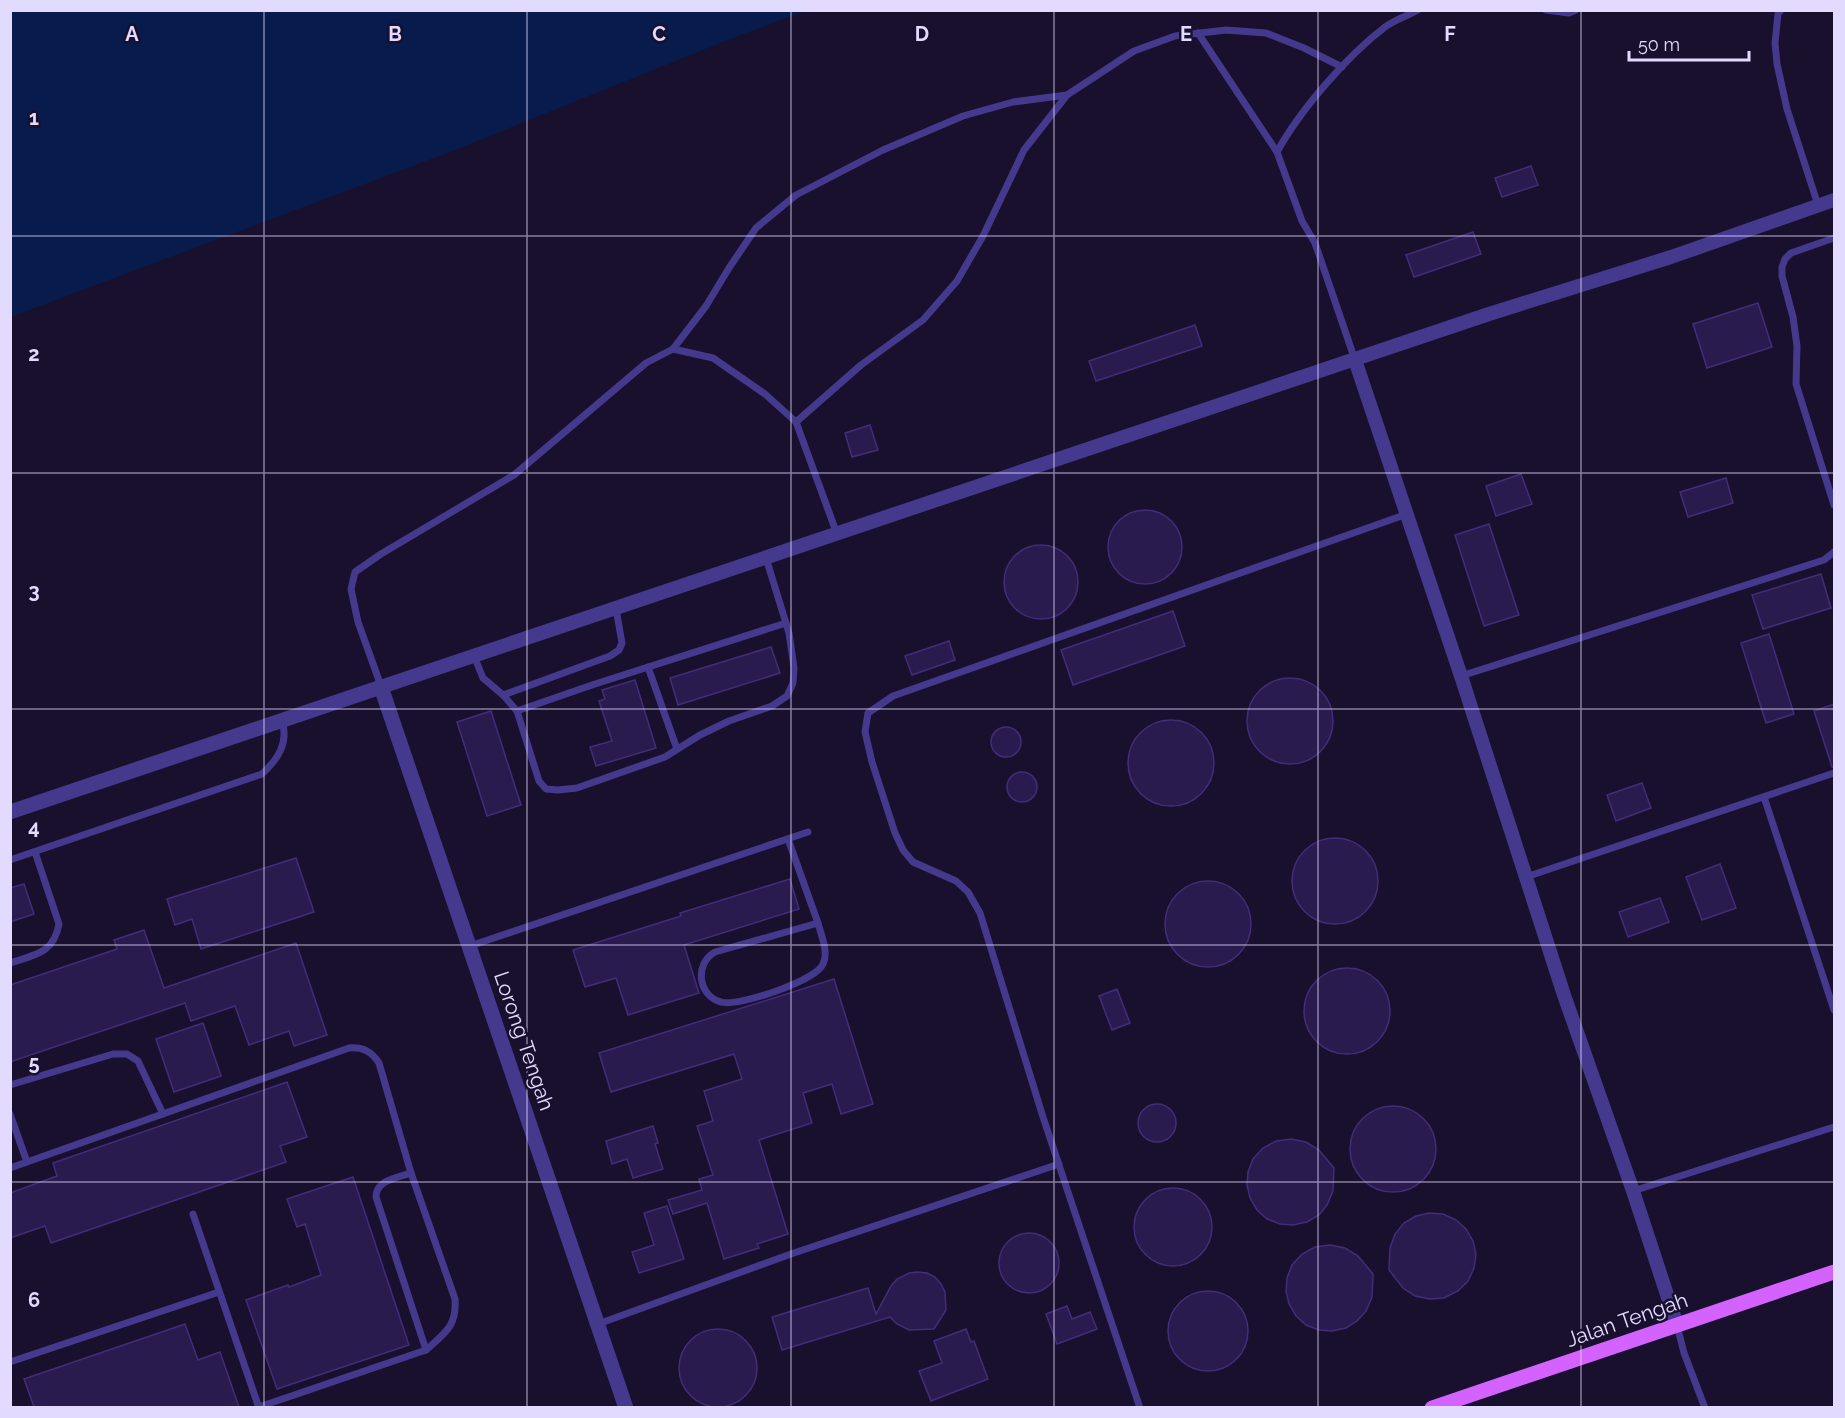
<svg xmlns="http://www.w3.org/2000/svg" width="1845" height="1418" font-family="Raleway,sans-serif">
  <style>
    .water { fill: #081b4d }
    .building { fill: #2a1b4e; stroke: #432c7b; stroke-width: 1.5 }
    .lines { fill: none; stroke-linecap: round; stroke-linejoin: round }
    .service { stroke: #44398d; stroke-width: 7 }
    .minor { stroke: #44398d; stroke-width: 14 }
    .tertiary { stroke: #44398d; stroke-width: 15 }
    .primary { stroke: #d362ff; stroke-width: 15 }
    .grid { fill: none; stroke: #e3dbff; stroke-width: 1.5; stroke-opacity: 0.55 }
    .labels { text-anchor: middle; stroke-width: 5; stroke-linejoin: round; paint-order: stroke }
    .street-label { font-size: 21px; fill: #e3dbff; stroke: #18102c }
    .grid-label { font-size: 20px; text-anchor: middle; font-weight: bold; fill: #e3dbff; stroke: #18102c; stroke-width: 5; stroke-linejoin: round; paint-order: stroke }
  </style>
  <rect width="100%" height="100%" fill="#18102c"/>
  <polygon class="water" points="11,10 806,10 806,11 728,40 445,154 11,317"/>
  <g class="building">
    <polygon points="1531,166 1538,185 1502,197 1495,178"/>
    <polygon points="1473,232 1481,254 1414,277 1406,255"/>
    <polygon points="1758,303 1772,347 1707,368 1693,324"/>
    <polygon points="1195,325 1202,346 1096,381 1089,361"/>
    <polygon points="870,425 878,450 852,457 845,433"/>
    <polygon points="1521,474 1532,504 1496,516 1486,486"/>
    <polygon points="1726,478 1733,503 1688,517 1680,492"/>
    <circle cx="1145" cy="547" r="37"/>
    <polygon points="1489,524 1519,615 1484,626 1455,535"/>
    <circle cx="1041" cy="582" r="37"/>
    <polygon points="1821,574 1831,608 1763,629 1752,595"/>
    <polygon points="1173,611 1185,646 1073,685 1061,650"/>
    <polygon points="1769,634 1794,714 1766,723 1741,643"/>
    <polygon points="949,641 955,660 912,675 905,656"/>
    <polygon points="771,647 780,673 678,705 670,678"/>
    <circle cx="1290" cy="721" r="43"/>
    <polygon points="635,680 656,748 596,766 590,747 612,741 599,701 605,699 602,690"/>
    <polygon points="1834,704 1834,767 1832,767 1814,711"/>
    <polygon points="491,711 521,805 487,816 457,722"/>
    <circle cx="1171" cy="763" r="43"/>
    <circle cx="1006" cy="742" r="15"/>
    <circle cx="1022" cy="787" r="15"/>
    <polygon points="1642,783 1651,808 1616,821 1607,795"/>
    <circle cx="1335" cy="881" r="43"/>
    <polygon points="296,858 314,912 201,949 192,919 175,925 167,899"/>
    <polygon points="1720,864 1736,908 1702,920 1686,877"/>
    <polygon points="790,879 799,909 684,945 699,993 628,1015 616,978 585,987 573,950 681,916 680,913"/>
    <circle cx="1208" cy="924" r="43"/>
    <polygon points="24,884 34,914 10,922 10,888"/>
    <polygon points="1660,898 1669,922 1628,937 1619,912"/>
    <polygon points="144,930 164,988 296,943 327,1035 294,1046 289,1031 249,1045 235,1006 191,1021 185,1003 10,1062 10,985 117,949 114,940"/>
    <circle cx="1347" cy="1011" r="43"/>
    <polygon points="834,979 873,1104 841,1114 832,1084 803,1093 812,1123 759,1140 788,1234 757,1244 759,1248 724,1259 707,1203 673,1214 668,1200 702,1190 699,1179 713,1175 697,1126 713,1121 704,1091 742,1079 734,1054 611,1092 599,1053"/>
    <polygon points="1117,989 1130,1023 1112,1030 1099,996"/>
    <polygon points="203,1023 221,1076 174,1092 156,1039"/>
    <polygon points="287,1082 307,1137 280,1146 286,1162 51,1243 45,1226 10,1238 10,1193 57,1176 53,1163"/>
    <circle cx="1157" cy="1123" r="19"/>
    <circle cx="1393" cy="1149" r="43"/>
    <polygon points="653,1126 658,1143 655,1144 663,1169 633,1178 627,1159 612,1164 606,1141"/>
    <polygon points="1291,1139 1306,1142 1319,1150 1334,1168 1333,1191 1327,1205 1319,1215 1307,1222 1293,1225 1280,1224 1267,1219 1257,1210 1250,1198 1247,1185 1248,1172 1253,1159 1263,1148 1276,1141"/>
    <polygon points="353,1177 409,1345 277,1389 246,1300 288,1285 289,1287 321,1275 305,1224 297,1227 287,1199"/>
    <circle cx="1173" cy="1227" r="39"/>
    <polygon points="667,1206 684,1259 639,1273 632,1252 654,1245 644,1213"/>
    <polygon points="1429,1213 1443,1214 1456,1220 1466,1229 1473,1241 1476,1254 1474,1268 1468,1281 1458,1291 1444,1298 1430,1299 1415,1296 1403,1288 1389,1270 1390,1248 1395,1234 1404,1223 1416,1216"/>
    <circle cx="1029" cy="1263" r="30"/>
    <polygon points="1330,1245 1345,1248 1358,1256 1373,1274 1372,1297 1366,1311 1357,1321 1346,1328 1332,1331 1319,1330 1306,1325 1296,1316 1289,1304 1286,1291 1287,1278 1292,1265 1302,1254 1315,1247"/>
    <polygon points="918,1272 927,1273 935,1277 941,1284 945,1292 946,1310 934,1329 909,1330 897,1324 890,1317 782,1350 772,1317 868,1288 876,1314 891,1286 897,1279 909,1273"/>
    <circle cx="1208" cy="1331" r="40"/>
    <polygon points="1067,1306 1072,1319 1090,1312 1097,1329 1057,1344 1046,1314"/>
    <polygon points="185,1324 198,1360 220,1352 239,1407 34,1407 24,1379"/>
    <polygon points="966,1329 971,1342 974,1341 988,1379 931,1401 919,1371 942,1363 934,1341"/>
    <circle cx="718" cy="1368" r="39"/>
  </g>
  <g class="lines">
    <g class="service">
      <polyline points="1546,10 1569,13 1576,10"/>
      <polyline points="1781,10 1778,14 1775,43 1777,64 1787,109 1818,205"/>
      <polyline points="1198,33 1277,152 1302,221 1315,243 1355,360"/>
      <path d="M1277,152C1300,110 1347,56 1385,27C1394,20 1407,16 1418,10"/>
      <polyline points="1834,238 1791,253 1785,259 1782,267 1782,276 1793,317 1797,346 1796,384 1834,505"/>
      <polyline points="673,349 713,358 765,394 796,422 837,534"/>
      <polyline points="796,422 861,365 923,320 957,281 983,236 1024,150 1067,95 1134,51 1175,36 1226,30 1266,33 1304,48 1342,67"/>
      <polyline points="474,656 483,678 503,695 517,711 539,781 546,789 558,790 577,788 665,757 700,735 729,721 772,706 787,696 793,683 794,668 789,633 766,558"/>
      <polyline points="648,667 677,749"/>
      <polyline points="1461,676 1824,560 1834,552"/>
      <polyline points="381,686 358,622 351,589 355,572 381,554 514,475 646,363 673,349 706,306 729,268 756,228 796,195 883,150 963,116 1013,102 1067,95"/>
      <polyline points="503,695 610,656 619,650 622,643 616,609"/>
      <polyline points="517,711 592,685 786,623"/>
      <polyline points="1764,797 1834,1010"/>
      <polyline points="788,839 818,923"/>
      <path d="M10,860L262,774C278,759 289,743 282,721"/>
      <polyline points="1526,877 1834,773"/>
      <path d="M818,923C821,935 829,952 823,964C816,981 738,1007 721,1002C698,996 694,964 715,952Z"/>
      <polyline points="470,946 808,832"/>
      <path d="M10,963C35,955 54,953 59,924L35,852"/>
      <polyline points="10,1085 113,1054 127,1054 138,1061 163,1114"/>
      <polyline points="10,1114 27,1162"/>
      <path d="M10,1168L349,1048C363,1047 371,1051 379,1063L411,1173C397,1178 376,1180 376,1197L426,1350"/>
      <polyline points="1633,1191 1834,1127"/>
      <polyline points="193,1214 259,1408"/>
      <polyline points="598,1324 791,1254 1059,1164"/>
      <polyline points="1677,1325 1684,1353 1705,1408"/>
      <polyline points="10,1362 219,1292"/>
      <path d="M259,1407L426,1350C445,1333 457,1326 455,1299L411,1173"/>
      <polyline points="1140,1408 1043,1117 980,913 968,892 956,881 913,862 903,850 895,833 872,762 865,732 868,713 893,696 1407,514"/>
    </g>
    <g class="minor">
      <polyline points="1355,360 1461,676 1564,995 1633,1191 1677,1325"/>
      <polyline points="381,687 1489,314 1671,257 1834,200"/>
    </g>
    <polyline class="tertiary" points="10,812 381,687 626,1408"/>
    <polyline class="primary" points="1432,1408 1834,1272"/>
  </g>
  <path class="grid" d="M264,10V1408M527,10V1408M791,10V1408M1054,10V1408M1318,10V1408M1581,10V1408M10,236H1834M10,473H1834M10,709H1834M10,945H1834M10,1182H1834"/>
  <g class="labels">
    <g class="street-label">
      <text transform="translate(524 1041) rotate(71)" y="7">Lorong Tengah</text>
      <text transform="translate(1627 1320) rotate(-19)" y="7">Jalan Tengah</text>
    </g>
  </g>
  <g class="grid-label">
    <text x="132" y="41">A</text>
    <text x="395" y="41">B</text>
    <text x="659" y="41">C</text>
    <text x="922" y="41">D</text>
    <text x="1186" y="41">E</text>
    <text x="1450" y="41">F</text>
    <text x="34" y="125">1</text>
    <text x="34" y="361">2</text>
    <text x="34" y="598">3</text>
    <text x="34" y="834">4</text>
    <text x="34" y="1070">5</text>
    <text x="34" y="1307">6</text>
  </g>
  <rect width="1845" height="1418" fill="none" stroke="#e3dbff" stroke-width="24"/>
  <path d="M1629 51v9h120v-9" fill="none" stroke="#e3dbff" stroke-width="3"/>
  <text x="1638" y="51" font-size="18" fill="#e3dbff" stroke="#18102c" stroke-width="4.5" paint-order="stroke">50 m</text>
</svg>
